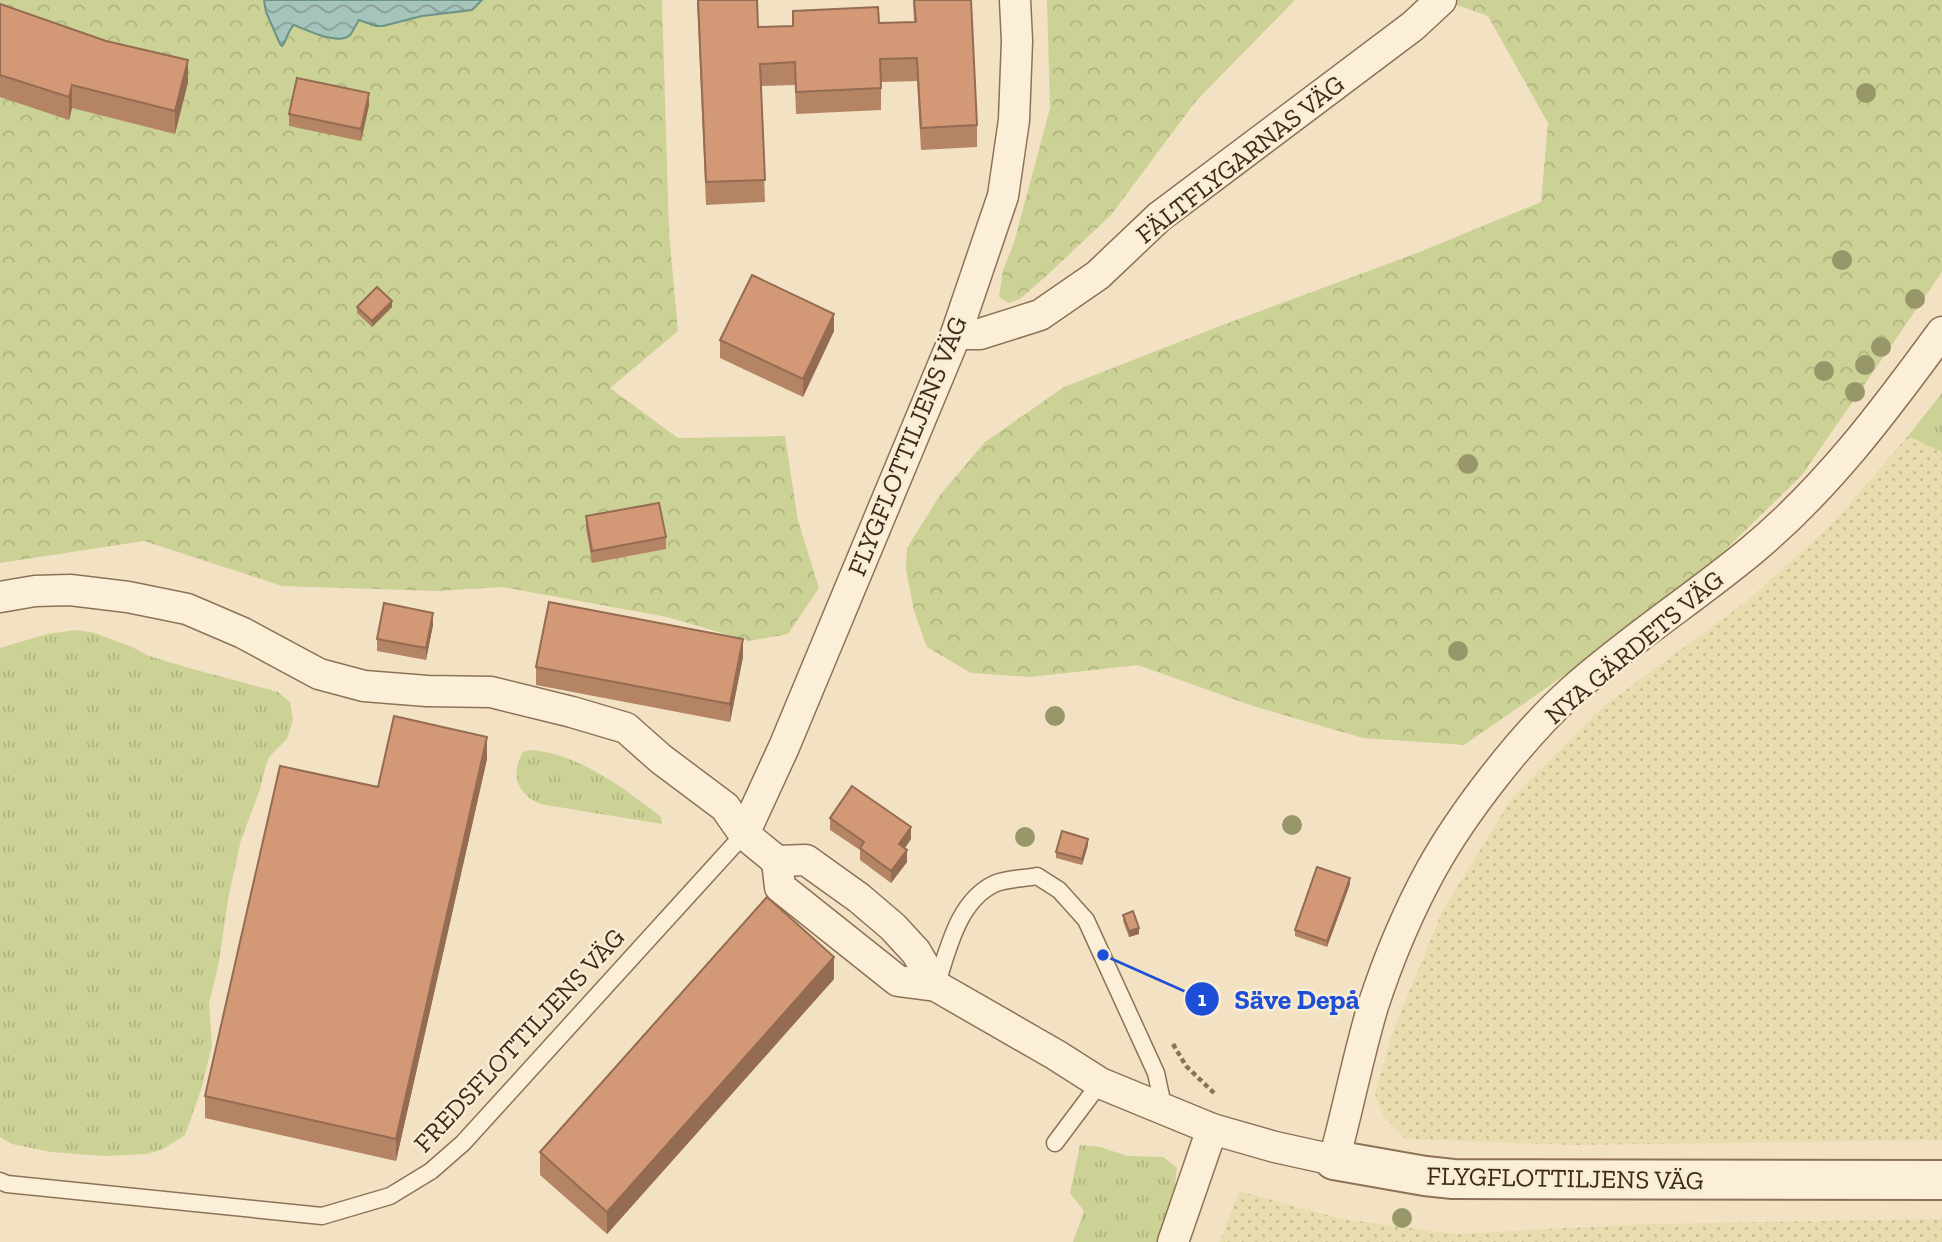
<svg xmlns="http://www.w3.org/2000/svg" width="1942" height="1242" font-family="'Zilla Slab',serif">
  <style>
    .farmland { fill: url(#farmland-dots) }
    .grass { fill: url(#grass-tufts) }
    .forest { fill: url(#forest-crowns) }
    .water { fill: url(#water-waves); stroke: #6b9388; stroke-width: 2 }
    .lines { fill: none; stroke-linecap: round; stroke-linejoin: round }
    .service-casing { stroke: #8d7258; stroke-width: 19 }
    .minor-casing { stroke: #8d7258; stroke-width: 33 }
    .tertiary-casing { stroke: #8d7258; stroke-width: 42 }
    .path { stroke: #8d7258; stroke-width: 4.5; stroke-dasharray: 5 3.5; stroke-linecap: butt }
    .service { stroke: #fbefd7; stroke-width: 16 }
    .minor { stroke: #fbefd7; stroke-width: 30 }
    .tertiary { stroke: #fbefd7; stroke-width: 38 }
    .tree { fill: #98976a }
    .wall { fill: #b58465 }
    .shaded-wall { fill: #946b53 }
    .building { fill: #d39976; stroke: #946b53; stroke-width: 2 }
    .labels { text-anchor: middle; stroke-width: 5; stroke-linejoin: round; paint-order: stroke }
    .street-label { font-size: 26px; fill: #3c2b1d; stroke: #f8ecd3 }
    .leader { fill: none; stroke: #1d4ed8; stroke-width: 2.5 }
    .callout-dot { fill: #1d4ed8; stroke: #f8ecd3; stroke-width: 2.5 }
    .mark-label { font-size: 21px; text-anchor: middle; font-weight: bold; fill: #fff }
    .callout-label { font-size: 28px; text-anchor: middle; font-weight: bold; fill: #1d4ed8; stroke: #f8ecd3; stroke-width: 5; stroke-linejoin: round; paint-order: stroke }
  </style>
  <defs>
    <pattern id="farmland-dots" width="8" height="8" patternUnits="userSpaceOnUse" patternTransform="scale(1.75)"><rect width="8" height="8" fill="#e8ddaf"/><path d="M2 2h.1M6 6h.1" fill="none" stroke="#c8be96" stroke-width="1.8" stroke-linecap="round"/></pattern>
    <pattern id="grass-tufts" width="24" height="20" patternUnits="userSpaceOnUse" patternTransform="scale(1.75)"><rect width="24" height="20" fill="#ccd195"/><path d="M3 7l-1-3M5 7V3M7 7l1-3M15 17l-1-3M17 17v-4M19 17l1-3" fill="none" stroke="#b0b480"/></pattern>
    <pattern id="forest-crowns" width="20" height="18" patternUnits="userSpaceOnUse" patternTransform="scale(1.75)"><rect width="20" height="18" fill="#ccd195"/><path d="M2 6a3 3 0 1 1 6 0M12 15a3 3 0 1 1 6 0" fill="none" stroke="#b0b480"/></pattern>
    <pattern id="water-waves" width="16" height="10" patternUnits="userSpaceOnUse" patternTransform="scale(1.75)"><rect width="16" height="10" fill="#a5c4ba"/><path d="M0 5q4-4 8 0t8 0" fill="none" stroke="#889f97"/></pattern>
  </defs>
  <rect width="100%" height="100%" fill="#f2e2c3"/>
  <g class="farmland">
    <polygon points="1908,436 1942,452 1942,1140 1576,1145 1406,1139 1384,1117 1375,1094 1393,1031 1442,912 1512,798 1604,706 1747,601 1832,524"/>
    <polygon points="1239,1191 1342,1219 1455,1234 1645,1224 1942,1219 1942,1242 1220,1242"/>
  </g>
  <g class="grass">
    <polygon points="1942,393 1942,452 1908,436"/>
    <polygon points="76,630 95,633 132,647 149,656 189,668 278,692 290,702 293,720 287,739 269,757 266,765 260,789 241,840 229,894 218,967 209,1003 212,1046 201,1090 185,1135 163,1149 147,1154 104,1156 51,1152 12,1144 0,1137 0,648 47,634"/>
    <path d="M529,750C577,752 625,789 661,817L662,824L540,804C517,794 510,774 523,752Z"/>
    <polygon points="1080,1145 1100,1147 1127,1156 1163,1157 1177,1168 1173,1201 1158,1242 1073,1242 1084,1211 1070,1193"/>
  </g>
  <g class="forest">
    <polygon points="0,0 264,0 266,12 285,42 288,31 294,25 328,38 349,35 359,20 376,26 383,26 422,16 472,10 482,0 662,0 669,233 678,331 610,388 678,438 785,436 798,521 819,588 788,634 749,641 667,617 502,587 437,591 282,586 144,541 0,563"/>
    <polygon points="1047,0 1295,0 1196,101 1111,215 1044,278 1020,299 1009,303 999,297 1003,270 1014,243 1050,108"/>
    <polygon points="1443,0 1942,0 1942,272 1802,475 1676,598 1464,745 1363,738 1253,706 1138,665 1030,677 971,673 927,647 914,611 906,569 907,548 940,495 985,442 1064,387 1215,328 1417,253 1541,202 1548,123 1488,16"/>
  </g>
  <path class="water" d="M264,0H482L472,10L422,16L383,26H376L359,20C356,24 353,32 350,35C338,46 307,30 294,25C287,31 288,39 282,46L280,44L266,12Z"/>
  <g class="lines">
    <defs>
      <g id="service">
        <path d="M936,986C948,951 957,902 994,884C1006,878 1024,879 1037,876L1059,890L1086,920L1156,1073L1164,1110"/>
        <polyline points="1055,1143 1100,1083"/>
        <polyline points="0,1181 7,1184 322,1216 390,1196 431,1171 463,1143 744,834"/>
      </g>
      <g id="minor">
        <polyline points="956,334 980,334 1040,315 1098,275 1159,217 1413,26 1441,0"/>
        <polyline points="0,597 35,591 70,590 128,597 187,609 243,633 319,674 364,686 427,691 491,692 572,712 626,728 661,759 725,807 744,834 777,861 806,860 859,898 893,927 916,952 936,986"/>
        <polyline points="744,834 784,747 956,334 1003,196 1014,120 1017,41 1015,0"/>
        <path d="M777,861L780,887L898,981L936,986L1056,1055L1100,1083L1212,1129L1275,1147L1334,1160C1348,1109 1358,1056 1373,1006C1388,960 1408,912 1431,870C1463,812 1523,735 1572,691C1629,640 1693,599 1751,551C1827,488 1885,410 1942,332"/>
        <polyline points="1173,1242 1212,1129"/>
      </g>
      <polyline id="tertiary" points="1334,1160 1425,1176 1453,1179 1942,1180"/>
    </defs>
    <use href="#service" class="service-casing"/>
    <use href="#minor" class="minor-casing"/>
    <use href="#tertiary" class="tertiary-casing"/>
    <polyline class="path" points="1173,1044 1186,1066 1214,1093"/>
    <use href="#service" class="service"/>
    <use href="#minor" class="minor"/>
    <use href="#tertiary" class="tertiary"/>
  </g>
  <g class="tree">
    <circle cx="1866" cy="93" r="10"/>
    <circle cx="1842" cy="260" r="10"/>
    <circle cx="1915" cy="299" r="10"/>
    <circle cx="1881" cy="347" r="10"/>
    <circle cx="1865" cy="365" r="10"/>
    <circle cx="1824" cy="371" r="10"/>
    <circle cx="1855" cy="392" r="10"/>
    <circle cx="1468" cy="464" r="10"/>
    <circle cx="1458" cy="651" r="10"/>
    <circle cx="1055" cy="716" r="10"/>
    <circle cx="1292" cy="825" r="10"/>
    <circle cx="1025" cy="837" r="10"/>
    <circle cx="1402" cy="1218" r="10"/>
  </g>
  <g class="wall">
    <polygon points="697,0 757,0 758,27 793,26 793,11 879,23 914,22 913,0 971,0 977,125 977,147 921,150 917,81 881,82 881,110 796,114 795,85 761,86 765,202 706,205"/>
    <polygon points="0,4 188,82 175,134 72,108 69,120 0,97"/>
    <polygon points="369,105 361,141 289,126 289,114"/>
    <polygon points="357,307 392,307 372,327 357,313"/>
    <polygon points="834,331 803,397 720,358 720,340"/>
    <polygon points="586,516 666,537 666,549 592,563 586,528"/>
    <polygon points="433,625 426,660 377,651 377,639"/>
    <polygon points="743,657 730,722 536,685 536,667"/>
    <polygon points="487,759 396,1161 205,1118 205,1096 378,787"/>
    <polygon points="830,818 911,839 905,848 907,862 891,883 860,860 860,850 830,830"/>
    <polygon points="1088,845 1082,865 1056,858 1056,852"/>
    <polygon points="1350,884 1327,947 1295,936 1295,930"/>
    <polygon points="1123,915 1139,934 1129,937 1123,921"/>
    <polygon points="834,979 607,1234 540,1175 540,1152"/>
  </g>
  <g class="shaded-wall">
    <polygon points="188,60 188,82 175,134 175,111"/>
    <polygon points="72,85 72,108 69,120 69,97"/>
    <polygon points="369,93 369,105 361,141 361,129"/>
    <polygon points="392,301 392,307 372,327 372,321"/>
    <polygon points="834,314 834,331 803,397 803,379"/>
    <polygon points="433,613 433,625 426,660 426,648"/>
    <polygon points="743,639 743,657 730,722 730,704"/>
    <polygon points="487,737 487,759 396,1161 396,1139"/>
    <polygon points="911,827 911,839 899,856 899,844"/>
    <polygon points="1088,839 1088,845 1082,865 1082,859"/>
    <polygon points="907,850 907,862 891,883 891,871"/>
    <polygon points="1350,878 1350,884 1327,947 1327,941"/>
    <polygon points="1139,928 1139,934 1129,937 1129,931"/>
    <polygon points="834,957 834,979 607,1234 607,1212"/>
  </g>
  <g class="building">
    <polygon points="698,0 757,0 758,27 793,26 793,11 878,7 879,23 916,22 914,0 971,0 977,125 921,128 917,58 880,59 881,88 796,92 795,62 760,64 765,180 706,182"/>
    <polygon points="0,4 106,41 188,60 175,111 72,85 69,97 0,75"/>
    <polygon points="297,78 369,93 361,129 289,114"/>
    <polygon points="752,275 834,314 803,379 720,340"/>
    <polygon points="377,287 392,301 372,321 357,307"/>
    <polygon points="659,503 666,537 592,551 586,516"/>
    <polygon points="549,602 743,639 730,704 536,667"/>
    <polygon points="384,603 433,613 426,648 377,639"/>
    <polygon points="394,716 487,737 396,1139 205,1096 280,766 378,787"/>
    <polygon points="852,786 911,827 899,844 907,850 891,871 860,848 864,842 830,818"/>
    <polygon points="1062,831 1088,839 1082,859 1056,852"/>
    <polygon points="1317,867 1350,878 1327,941 1295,930"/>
    <polygon points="767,897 834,957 607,1212 540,1152"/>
    <polygon points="1133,911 1139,928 1129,931 1123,915"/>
  </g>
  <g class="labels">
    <g class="street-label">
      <text transform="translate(1240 159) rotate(-38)" y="9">FÄLTFLYGARNAS VÄG</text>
      <text transform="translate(907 446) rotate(-68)" y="9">FLYGFLOTTILJENS VÄG</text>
      <text transform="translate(1634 647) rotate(-40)" y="9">NYA GÄRDETS VÄG</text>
      <text transform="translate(519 1040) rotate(-47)" y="9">FREDSFLOTTILJENS VÄG</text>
      <text transform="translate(1565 1178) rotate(1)" y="9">FLYGFLOTTILJENS VÄG</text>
    </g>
  </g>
  <path class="leader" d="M1103 955L1202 999"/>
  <g class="callout-dot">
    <circle cx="1103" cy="955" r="7"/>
    <circle cx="1202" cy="999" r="18"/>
  </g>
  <g class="mark-label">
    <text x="1202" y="1006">1</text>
  </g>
  <g class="callout-label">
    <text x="1297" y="1009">Säve Depå</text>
  </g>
</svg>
